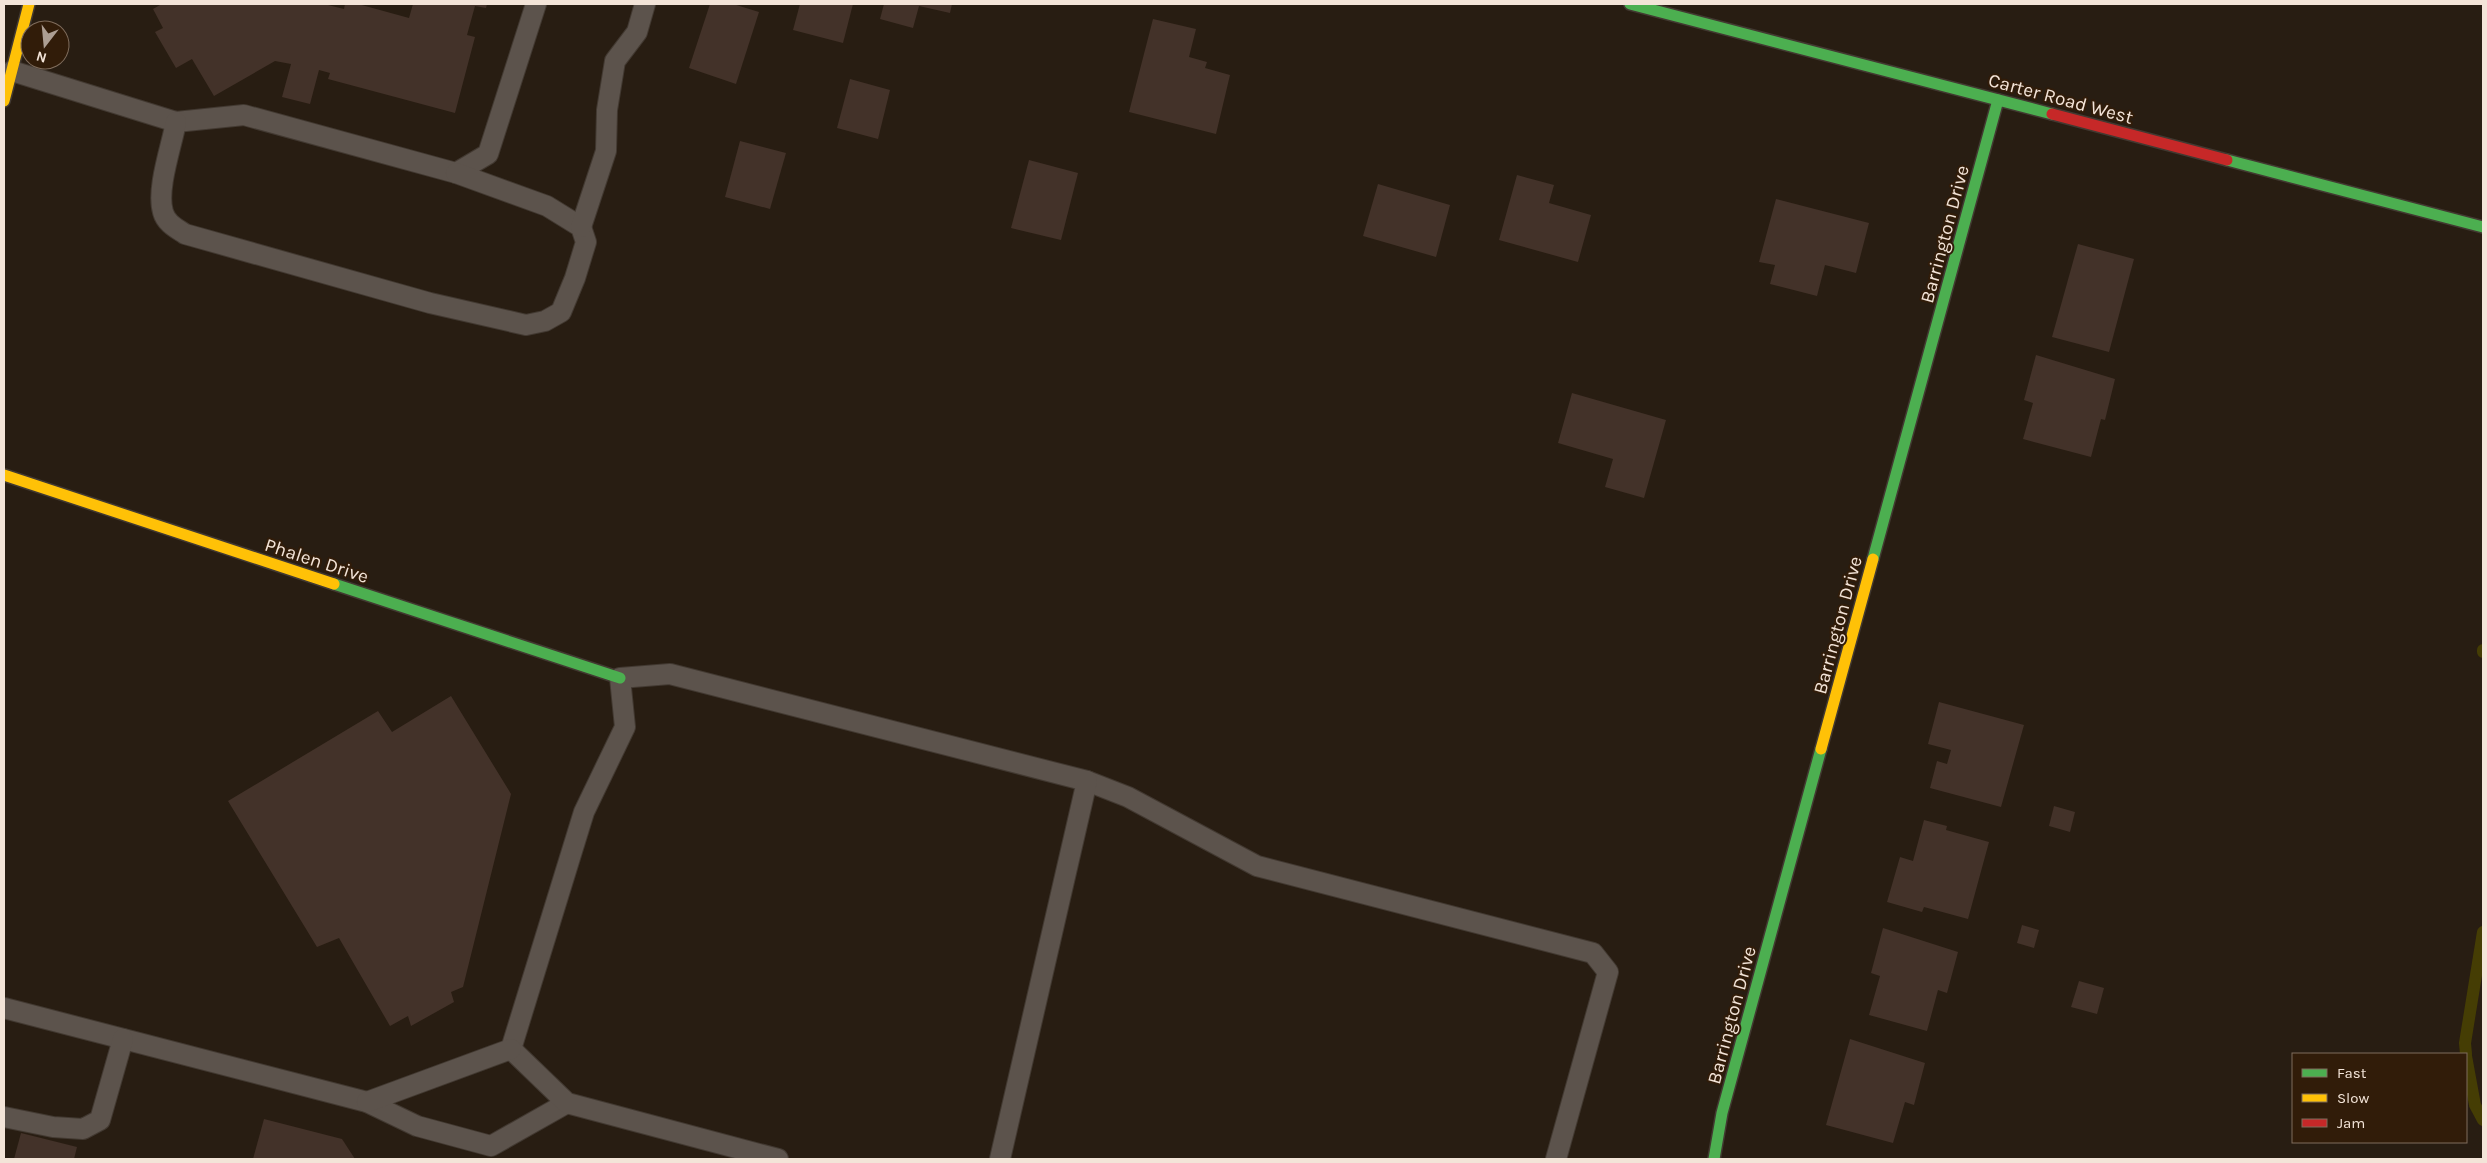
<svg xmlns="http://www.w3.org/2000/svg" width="2487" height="1163" font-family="Karla,sans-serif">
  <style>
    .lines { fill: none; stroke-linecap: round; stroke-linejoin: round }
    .stream { stroke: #453d04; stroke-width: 12 }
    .building { fill: #433229 }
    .lane-casing { stroke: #423931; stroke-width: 22 }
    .fast-casing { stroke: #423931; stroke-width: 14 }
    .slow-casing { stroke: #423931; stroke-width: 14 }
    .jam-casing { stroke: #423931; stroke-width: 14 }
    .lane { stroke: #5c534c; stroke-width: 20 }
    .fast { stroke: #4caf50; stroke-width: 11 }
    .slow { stroke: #ffc107; stroke-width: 11 }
    .jam { stroke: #c62828; stroke-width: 11 }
    .labels { text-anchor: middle; stroke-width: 4; stroke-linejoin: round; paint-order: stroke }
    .street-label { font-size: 19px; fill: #f3e4d8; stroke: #311c09 }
  </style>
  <rect width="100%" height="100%" fill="#281d12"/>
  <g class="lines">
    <g class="stream">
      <polyline points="2483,650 2483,652"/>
      <polyline points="2466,1054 2465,1043 2483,932"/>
      <polyline points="2466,1056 2475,1105 2483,1120"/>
    </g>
  </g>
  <g class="building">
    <polygon points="159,4 324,4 344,9 345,4 358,4 409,18 413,4 487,4 486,8 475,6 467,35 475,37 455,113 328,79 330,73 319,70 310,104 282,97 291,64 275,61 214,96 192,59 176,68 155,32 163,28 153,9 160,5"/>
    <polygon points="710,4 733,4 759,12 736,84 689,68"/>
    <polygon points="800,4 853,4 843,43 793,30"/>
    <polygon points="884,4 952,4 950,13 919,6 913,28 880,19"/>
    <polygon points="1153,19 1196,29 1189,57 1207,62 1205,68 1230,75 1216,134 1129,112"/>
    <polygon points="850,79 890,90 878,139 837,128"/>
    <polygon points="740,141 786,153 770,209 725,197"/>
    <polygon points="1029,160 1078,173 1061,240 1011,228"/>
    <polygon points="1517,175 1554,185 1549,203 1591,215 1578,262 1499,240"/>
    <polygon points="1378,184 1450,205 1436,257 1363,236"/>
    <polygon points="1776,199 1869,223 1856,273 1825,265 1817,296 1770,284 1775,265 1759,262"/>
    <polygon points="2078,244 2134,259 2109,352 2052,337"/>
    <polygon points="2036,355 2115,379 2105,420 2101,419 2091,457 2023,439 2033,403 2024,400"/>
    <polygon points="1572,393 1666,420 1644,498 1605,487 1613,459 1558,443"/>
    <polygon points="451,696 511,794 463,987 451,992 454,1002 411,1026 408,1016 390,1026 339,938 317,947 228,801 378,711 392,732"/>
    <polygon points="1939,702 2024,725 2001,807 1930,788 1937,761 1947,764 1951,750 1928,744"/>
    <polygon points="2054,806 2075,812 2070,832 2049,826"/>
    <polygon points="1924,820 1947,826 1946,830 1989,842 1968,919 1924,907 1922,912 1887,902 1900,857 1913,861"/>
    <polygon points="2022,925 2039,930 2034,948 2017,943"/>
    <polygon points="1883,928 1958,952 1947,993 1938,990 1927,1031 1869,1015 1880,976 1871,973"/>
    <polygon points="2079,981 2104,988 2097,1014 2071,1007"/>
    <polygon points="1850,1039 1925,1063 1914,1105 1905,1102 1893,1143 1826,1125"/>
    <polygon points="264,1119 342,1139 355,1159 253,1159"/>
    <polygon points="21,1133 77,1147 74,1159 14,1159"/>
  </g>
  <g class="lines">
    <defs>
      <g id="lane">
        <polyline points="12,71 176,122 244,115 456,173 488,154 536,4"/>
        <path d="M176,122C172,145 156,189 163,212C166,223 176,228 185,234L430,303L526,325L545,321L561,312L575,278L586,242L581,227L547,206L456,173"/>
        <polyline points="581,227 606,151 607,110 615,61 637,32 645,4"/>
        <polyline points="1087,781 1128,797 1257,866 1593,953 1608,972 1556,1159"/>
        <polyline points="4,1008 367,1102 417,1126 491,1146 567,1103"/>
        <polyline points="511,1049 584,812 625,727 620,678 670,674 1087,781 1000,1159"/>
        <polyline points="511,1049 567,1103 778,1159"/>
        <polyline points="367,1102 511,1049"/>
        <polyline points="4,1117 53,1127 83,1129 100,1120 123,1039"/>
      </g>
      <g id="fast">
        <polyline points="1630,4 2052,114"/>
        <polyline points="2227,160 2483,227"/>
        <polyline points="1873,559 1998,100"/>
        <polyline points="334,584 620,678"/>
        <polyline points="1714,1159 1722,1113 1821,749"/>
      </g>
      <g id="slow">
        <polyline points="4,101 29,4"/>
        <polyline points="4,475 334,584"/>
        <polyline points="1821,749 1873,559"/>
      </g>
      <polyline id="jam" points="2052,114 2227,160"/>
    </defs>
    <use href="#lane" class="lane-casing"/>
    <use href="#fast" class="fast-casing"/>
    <use href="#slow" class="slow-casing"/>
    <use href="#jam" class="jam-casing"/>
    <use href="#lane" class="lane"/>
    <use href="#fast" class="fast"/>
    <use href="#slow" class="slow"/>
    <use href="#jam" class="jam"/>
  </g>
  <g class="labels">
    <g class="street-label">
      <text transform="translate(2061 98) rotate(15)" y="7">Carter Road West</text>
      <text transform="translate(1944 234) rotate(-75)" y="7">Barrington Drive</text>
      <text transform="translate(317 560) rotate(18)" y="7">Phalen Drive</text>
      <text transform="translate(1837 625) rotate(-75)" y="7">Barrington Drive</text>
      <text transform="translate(1731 1015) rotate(-75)" y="7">Barrington Drive</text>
    </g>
  </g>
  <rect width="2487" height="1163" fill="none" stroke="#f3e4d8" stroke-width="10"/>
  <rect x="2292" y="1053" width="175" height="90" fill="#311c09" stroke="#7f6c5c"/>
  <rect x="2302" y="1069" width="25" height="8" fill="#4caf50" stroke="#7f6c5c"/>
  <text x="2337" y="1078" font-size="15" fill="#f3e4d8">Fast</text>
  <rect x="2302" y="1094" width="25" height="8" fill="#ffc107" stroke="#7f6c5c"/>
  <text x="2337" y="1103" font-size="15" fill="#f3e4d8">Slow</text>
  <rect x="2302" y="1119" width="25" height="8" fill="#c62828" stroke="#7f6c5c"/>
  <text x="2337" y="1128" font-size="15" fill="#f3e4d8">Jam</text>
  <g transform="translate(45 45) rotate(196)"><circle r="24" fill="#311c09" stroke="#7f6c5c"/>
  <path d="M0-4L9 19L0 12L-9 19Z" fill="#ac9e93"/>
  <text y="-8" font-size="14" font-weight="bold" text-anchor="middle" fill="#f3e4d8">N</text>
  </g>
</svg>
